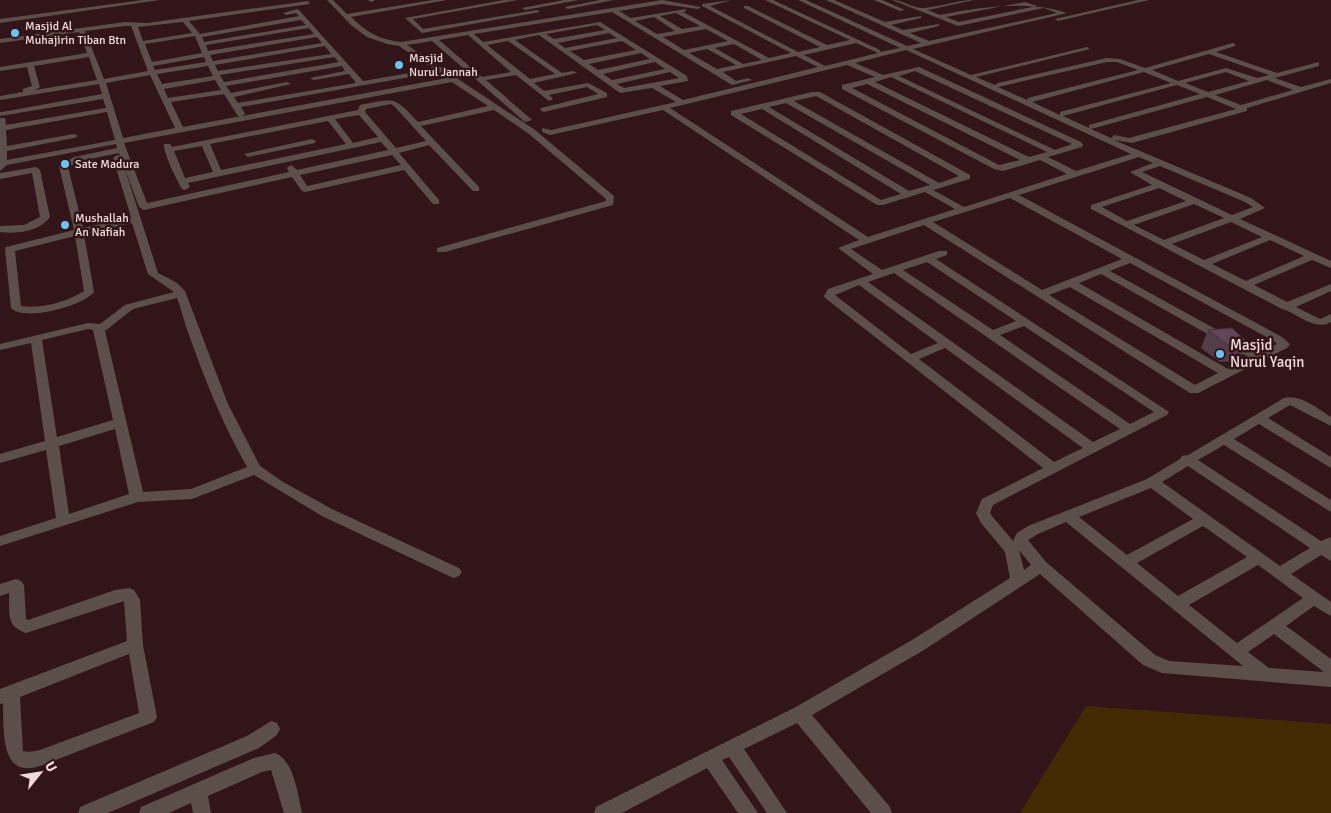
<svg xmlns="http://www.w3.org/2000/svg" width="1331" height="813" font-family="Signika,sans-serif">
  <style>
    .green { fill: #442a03 }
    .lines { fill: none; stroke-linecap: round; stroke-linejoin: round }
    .minor { fill: #5c4f49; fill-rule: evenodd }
    .wall { fill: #553c49 }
    .building { fill: #634655; stroke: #45313c }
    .poi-dot { fill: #6bc3f2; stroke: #321518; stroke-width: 2 }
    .labels { text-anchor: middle; stroke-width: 5; stroke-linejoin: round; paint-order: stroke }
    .far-poi-label { font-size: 12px; fill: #f0dbdc; stroke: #321518; text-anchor: start }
    .poi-label { font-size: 15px; fill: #f0dbdc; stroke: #321518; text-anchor: start }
  </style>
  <rect width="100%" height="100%" fill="#321518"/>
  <polygon class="green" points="1086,706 1331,724 1331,813 1020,813"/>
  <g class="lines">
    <g class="minor">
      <polygon points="143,0 160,0 0,23 0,19"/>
      <path d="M327,0H333L347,14L433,0H447L351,17C366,32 380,40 401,42L662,0L701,7L698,9L662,4L619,11L631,18L686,9V11L683,12L769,58L791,53L702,6V4L732,0L710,6L798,52L820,47L744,8V6H748L827,45L850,40L765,0H773L880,50V52L900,48L798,0H806L907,46L921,43L826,0H834L885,22L921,16V18L891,25L903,30L939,24V26L910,33L929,41L1057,13L1044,8L958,26L892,0C903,0 912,8 923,8C940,7 957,0 974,0L928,10L940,15C980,7 1030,0 1067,13L913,49L971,75L1087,47L1090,49L976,77L995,85L998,83L1107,58L1120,59L1145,68L1233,43L1235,44V46L1216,52L1277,73L1319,62V66L1275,78L1301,87L1331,79V83L1247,108V111L1132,143L1114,140L1251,198L1265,208L1240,219L1331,261V268L1312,260L1254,285L1287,302L1331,284V291L1296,307L1320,319L1331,314V322C1314,332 1298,313 1282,309L1091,209V205L1152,185L1130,172L1153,163L1139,157L1019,195L1282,337L1290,344L1287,348L1198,393H1190L924,225L851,249L882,270L939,251H947V255L936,259L1169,412L1167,415L993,505L990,513L992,516L1013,541L1017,533L1028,526L1147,479L1180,459L1182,456L1188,455L1284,398C1300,394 1318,409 1331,417V426L1290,405L1268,418L1331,457V468L1259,424L1234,439L1331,500V512L1224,445L1198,460L1321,541L1331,537V561L1321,555L1291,574L1331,602V616L1314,606L1286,626L1331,659V687L1162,673L1143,665L1040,574L924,650L812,715L890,807L892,813H871L797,723L744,749L787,813H767L729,757L722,760L758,813H738L707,768L622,813H594L596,807L794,708L912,640L1010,578L1005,552L981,523L976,513L982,499L1043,468L825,298L824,296L828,289L873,274L838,248L859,240L663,110L550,135L542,132V128L551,130L676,102L652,88L620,93L539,35L515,40L562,73L573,71L577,73L534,83L544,91L588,83L607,93V97L544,112L540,110L541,108L598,94L587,87L549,95L553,99L549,101L516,75L486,80L532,120L525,122L432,41L407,45L535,130L614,196L613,205L445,252H437V248L606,201V199L529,134L494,110L421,126L479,187V191H473L429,145L399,153L439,200V204H433L404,170L305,192L302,191L292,177L144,210L139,207L124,166L158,273L177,283L185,291L228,404L260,466L283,482L332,509L459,568L462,572L459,576L454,578L449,576L322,516L254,475L192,499L138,502L0,546V536L56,518L46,450L0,463V454L45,441L31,343L0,350V344L88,323L100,324L125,305L174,292L148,274L132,223L84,234L94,292C83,306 25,322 11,308L5,249L6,247L74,230L59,166L74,157L117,148L116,144L7,165L0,171V118H5L6,125L106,108L103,99L0,116V112H2L102,94L99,84L0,100V96L23,92V89L32,86L27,67L0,71V67L87,53L79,32L0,43V39L125,22L147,23L308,1L310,4L189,21L200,34L299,16L296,13L286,15L283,13L298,9L363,81L433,69L399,46L387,44L367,37L351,25ZM1025,2L1037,6L959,22L946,17ZM612,12L732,85L752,80L748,78L736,81L723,72L796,56L818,67L683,100L660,86L688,81L687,76L600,22L483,42L474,34ZM676,13L700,26L682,29L660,16ZM654,17L675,31L657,34L635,21ZM301,20L306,25L204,42L202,37ZM183,22L192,33L143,41L138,27ZM597,25L605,30L554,39L546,34ZM125,26H131L148,71L104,79L85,31ZM309,28L314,34L208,51L206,45ZM706,29L728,41L684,50L663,37ZM609,33L617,38L565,48L558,43ZM468,35L511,72L482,77L439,40ZM195,36L202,53L152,62L145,44ZM317,37L322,43L213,61L210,55ZM508,41L555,74L530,79L487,45ZM622,41L636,50L584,60L570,51ZM856,43L878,53L825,66L804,55ZM734,44L762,60L743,64L715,48ZM325,46L331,54L218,71L215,65ZM707,49L736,65L717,69L689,53ZM906,50L1131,154L1076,171L1048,157L1082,147L1083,145L1081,142L919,67L883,75L855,63ZM641,53L650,59L598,70L589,64ZM1209,54L1269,75L1257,78L1226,68L1178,81L1152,70ZM89,57L97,80L35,90L40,87L34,66ZM204,57L206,62L155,70L153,66ZM334,57L339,62L224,82L220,75ZM655,62L665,69L612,80L603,74ZM1107,62H1117L1138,70L1028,98L1027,100L998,87ZM847,65L875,77L842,85V89L994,169L1003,171L1040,160L1067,174L964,207L933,190L970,179V175L820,92H812L731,111V115L877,205H883L925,192L955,209L868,237L670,108ZM208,66L213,76L162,84L157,74ZM342,66L345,71L310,78L314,80L349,74L356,83L238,103L234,97L291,84L287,82L231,93L226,86ZM915,71L1072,144L1055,150L899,76ZM438,72L447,78L242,116L245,114L241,107ZM670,72L679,78L624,88L617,84ZM1144,72L1171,83L1060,112V115L1032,102ZM1226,72L1249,81L1208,92L1185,83ZM150,75L175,128L123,138L106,83ZM891,77L1047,152L1029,157L875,82ZM215,80L221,90L168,98L164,89ZM1267,80L1293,90L1241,105L1215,95ZM452,82L488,106L418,122C394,96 395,98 360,105L358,110L172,147L170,144H164C163,153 177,180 182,189L185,190L190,187L188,183L381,142L388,150L297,170L291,165L287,168L289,172L147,203L124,143ZM867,84L1020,160L999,165L852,88ZM1177,85L1200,94L1089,125V128L1063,116ZM224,94L238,116H241L183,127L171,102ZM816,96L959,176L939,183L794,101ZM1207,97L1236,109L1129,138L1114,135L1111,138L1091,129ZM786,103L930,185L909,191L769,107ZM391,104L395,107L426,141L396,148L365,112L366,109ZM762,109L901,194L881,200L741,114ZM107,112L115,140L7,160V151L74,138L78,136L74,134L7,146L6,130ZM359,115L378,137L353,143L335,119ZM328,121L346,144L221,170L210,144ZM202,146L213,172L185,178L174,151ZM119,153L120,156L117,155L113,158L131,217L83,228L68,167L80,161ZM392,155L401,165L307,186L300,175ZM1160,166L1245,202L1253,207L1232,215L1142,172ZM1159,188L1186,201L1127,221L1102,207ZM1010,198L1122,259L1042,290L933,222ZM1194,204L1224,218L1164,240L1134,225ZM1231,222L1262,237L1204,260L1172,244ZM75,236L84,291C68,302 40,309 21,306L15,251ZM1270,240L1304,256L1246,281L1212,264ZM927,262L1016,321L993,330L903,270ZM1130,263L1274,341L1277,344L1259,353L1110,271ZM894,273L1120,429L1093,442L868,282ZM1101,274L1250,358L1228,369L1079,283ZM859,285L938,343L911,354L835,295ZM1070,287L1218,373L1195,385L1049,295ZM177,298C182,310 184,323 189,335C205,380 223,425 247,467L191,489L143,492L105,331L133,309ZM1024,326L1154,412L1130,424L1000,335ZM88,329L93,330L113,420L57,437L42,340ZM945,348L1083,448L1054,462L919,359ZM115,429L129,494L69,514L59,446ZM1188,466L1310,548L1280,566L1162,482ZM1151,488L1193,519L1127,555L1079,517ZM1066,522L1243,666L1169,661L1155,655L1046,562L1028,540L1038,534ZM1203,526L1247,557L1178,596L1137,563ZM1019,550L1031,565L1024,570ZM1258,565L1303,598L1237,643L1189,605ZM1274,634L1324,672L1269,668L1248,652Z"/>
      <polygon points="367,0 375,0 372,2"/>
      <polygon points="504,0 518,0 413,19 423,29 537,10 540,12 422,33 405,18"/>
      <polygon points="564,0 579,0 525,10 522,8"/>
      <polygon points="600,0 614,0 568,9 565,7"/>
      <polygon points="874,0 882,0 905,10 900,11"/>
      <polygon points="1138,0 1149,0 1058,21 1055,19"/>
      <polygon points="312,139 316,141 315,143 248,157 244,154"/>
      <path d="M36,167L40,170L50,217C39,232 17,234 0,232V226L24,225L40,217L32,173L0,179V173Z"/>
      <path d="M16,579L21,581L24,585L26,619L28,620L115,590L129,588L134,590L140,600L143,645L157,717L154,722L40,766C0,779 4,732 3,703L0,704V689L127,641L124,601L26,633C5,626 10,612 9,593L0,596V584ZM129,654L139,713L40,750L29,752L23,751L20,697Z"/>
      <polygon points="271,721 277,723 280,729 277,735 259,748 108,813 78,813 80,807 247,736"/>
      <path d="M275,753C294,760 298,795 302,813H284L271,770L262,772L208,796L211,813H193L191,803L169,813H139L141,807L254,758Z"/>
    </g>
  </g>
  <polygon class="wall" points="1208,330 1248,343 1239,361 1220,362 1201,348"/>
  <polygon class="building" points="1232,328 1248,343 1228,345 1208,330"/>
  <g class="poi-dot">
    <circle cx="15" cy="33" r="5"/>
    <circle cx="399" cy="65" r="5"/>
    <circle cx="65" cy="164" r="5"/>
    <circle cx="65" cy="225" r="5"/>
    <circle cx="1220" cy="354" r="5"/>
  </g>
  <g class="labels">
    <g class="far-poi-label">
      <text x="25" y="30">Masjid Al<tspan x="25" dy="14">Muhajirin Tiban Btn</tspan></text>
      <text x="409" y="62">Masjid<tspan x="409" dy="14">Nurul Jannah</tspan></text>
      <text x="75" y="168">Sate Madura</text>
      <text x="75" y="222">Mushallah<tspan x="75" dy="14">An Nafiah</tspan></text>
    </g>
    <g class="poi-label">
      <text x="1230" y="350">Masjid<tspan x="1230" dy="17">Nurul Yaqin</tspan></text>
    </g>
  </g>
  <g transform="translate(40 773) rotate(60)" stroke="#321518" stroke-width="4" paint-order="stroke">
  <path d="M0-4L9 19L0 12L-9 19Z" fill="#f0dbdc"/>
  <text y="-8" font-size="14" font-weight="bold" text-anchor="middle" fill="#f0dbdc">U</text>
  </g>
</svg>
